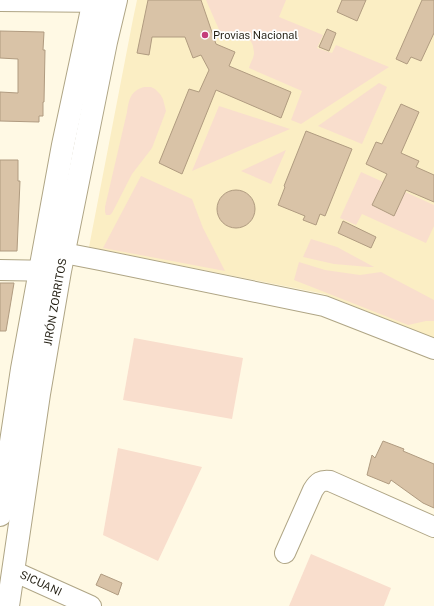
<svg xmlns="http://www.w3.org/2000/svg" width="434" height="606" font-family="'Public Sans',sans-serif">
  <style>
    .built { fill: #fbeec4 }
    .green { fill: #f9decd }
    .building { fill: #d9c3a7; stroke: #b09b80 }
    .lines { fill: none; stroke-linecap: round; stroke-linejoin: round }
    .minor-casing { stroke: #afa585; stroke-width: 22 }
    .major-casing { stroke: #afa585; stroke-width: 24 }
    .minor { stroke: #fff; stroke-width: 20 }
    .major { stroke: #fff; stroke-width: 22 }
    .poi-dot { fill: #c43d7b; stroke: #fff; stroke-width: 1.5 }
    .labels { text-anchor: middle; stroke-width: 3.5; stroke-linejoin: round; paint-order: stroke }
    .poi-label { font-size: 11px; fill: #231f13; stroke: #fff; text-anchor: start }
    .street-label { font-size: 11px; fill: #231f13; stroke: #fff }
  </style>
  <rect width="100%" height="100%" fill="#fff9e4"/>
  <polygon class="built" points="137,0 434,0 434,338 324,294 89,247 133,19"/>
  <g class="green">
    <path d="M206,0H286L279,17L323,35L317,48L332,53L336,45L389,67L301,124L291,120L302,91L249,68C250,63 254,58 254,53C254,51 253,48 253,46C249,32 232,31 220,32Z"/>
    <polygon points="379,83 387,87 362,144 318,126"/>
    <path d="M144,87H151L155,89L160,94L163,99L166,111L152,148L132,174L112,213L110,215H106L105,212V207L127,112C129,100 130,91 144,87Z"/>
    <polygon points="219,106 290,129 192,171"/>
    <polygon points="286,150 271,184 241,171"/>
    <polygon points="361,172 434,205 434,226 426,243 362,214 356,225 340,218"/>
    <polygon points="141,176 192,199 203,228 225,271 103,248"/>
    <polygon points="311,239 337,247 374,267 369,267 334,264 303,257"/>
    <polygon points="299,262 325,270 360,275 381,272 434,300 434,321 426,321 408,325 294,280"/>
    <polygon points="134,338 243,358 232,419 123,400"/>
    <polygon points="118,448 202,467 158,561 103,535"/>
    <polygon points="311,554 391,588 384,606 289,606"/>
  </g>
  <g class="building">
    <polygon points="148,0 201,0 216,44 235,52 229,66 291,92 281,118 216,90 182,174 159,163 189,89 199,92 209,70 201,55 193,58 185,37 152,37 149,55 137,53"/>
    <polygon points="342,0 366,0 357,21 337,12"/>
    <polygon points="422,0 434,0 434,33 421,61 411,57 407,64 396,59"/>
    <polygon points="327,29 336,33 329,51 319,47"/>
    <polygon points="0,31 44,32 43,50 45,50 44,102 43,102 43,116 39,116 39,122 0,121 0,92 18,93 18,59 0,58"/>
    <polygon points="401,104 419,112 401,153 419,161 416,167 434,175 434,202 406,190 394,216 372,205 387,174 366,164 376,142 382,144"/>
    <polygon points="306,131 352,149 325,216 320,214 316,225 303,220 305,216 278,205 285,187 284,186"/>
    <polygon points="0,160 18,160 18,181 20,181 17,251 0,251"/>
    <circle cx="236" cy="209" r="19"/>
    <polygon points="343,221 376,237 371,248 338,233"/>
    <polygon points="0,283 14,283 6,331 0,331"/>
    <polygon points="383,441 404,449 403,451 434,464 434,508 423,503 391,480 389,484 367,475 372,455 375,458"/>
    <polygon points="101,574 122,583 118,595 96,585"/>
  </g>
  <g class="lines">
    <defs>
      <g id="minor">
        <polyline points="0,1 110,2"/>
        <polyline points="64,253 100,260 324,306 434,349"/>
        <polyline points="0,270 56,271"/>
        <path d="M285,553L313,490C318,482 321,480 330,481L434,527"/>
        <polyline points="13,571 91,606"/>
      </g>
      <g id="major">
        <polyline points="0,515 22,369 63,145 94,0"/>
        <polyline points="8,606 39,394 60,271 106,42 116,0"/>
      </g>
    </defs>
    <use href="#minor" class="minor-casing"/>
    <use href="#major" class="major-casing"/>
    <use href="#minor" class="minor"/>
    <use href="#major" class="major"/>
  </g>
  <circle class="poi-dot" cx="205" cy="35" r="4"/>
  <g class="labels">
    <g class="poi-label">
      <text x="213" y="39">Provias Nacional</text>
    </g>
    <g class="street-label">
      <text transform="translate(55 302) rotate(-80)" y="4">JIRÓN ZORRITOS</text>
      <text transform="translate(41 583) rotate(25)" y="4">SICUANI</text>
    </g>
  </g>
</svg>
